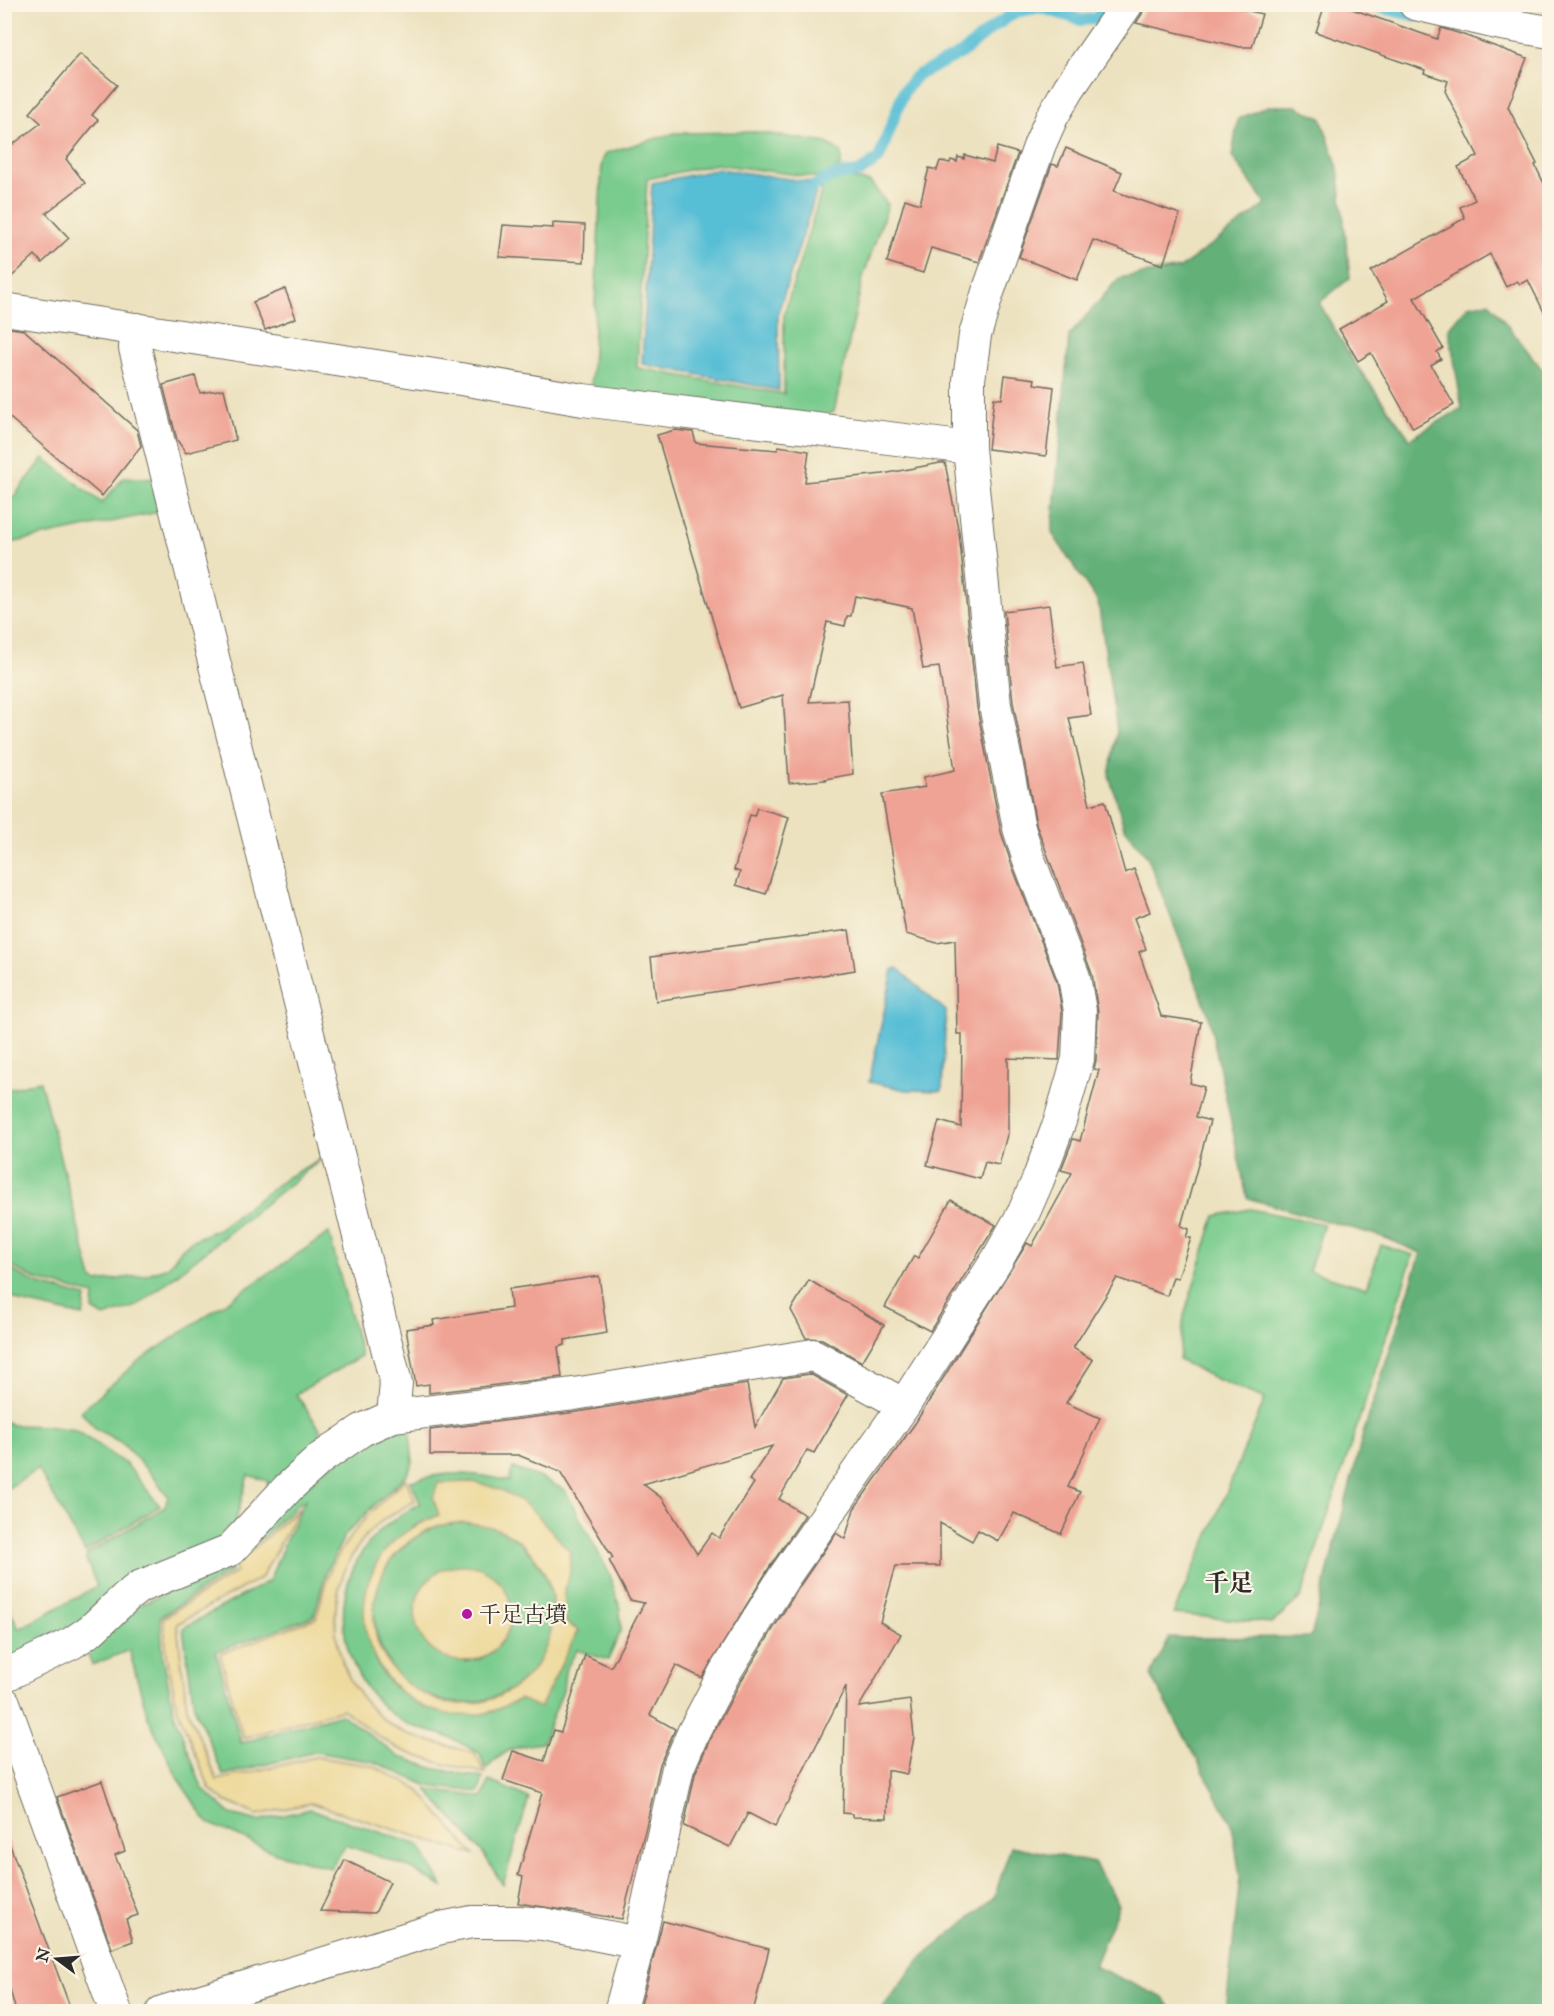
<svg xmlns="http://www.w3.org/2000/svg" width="1554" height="2016" font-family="'IM FELL Great Primer','Noto Serif JP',serif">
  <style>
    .green { fill: #7acc8e; stroke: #527c5c; stroke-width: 1.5; fill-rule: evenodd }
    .forest { fill: #63b079; stroke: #476e52; stroke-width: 1.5 }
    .sand { fill: #eeda9e; stroke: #8c8264; stroke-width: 1.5; fill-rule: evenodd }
    .water { fill: #57bed5; stroke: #417480; stroke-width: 1.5 }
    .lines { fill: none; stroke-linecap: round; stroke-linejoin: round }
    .stream { stroke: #57bed5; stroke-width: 12 }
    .building { fill: #efa394; fill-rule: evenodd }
    .minor-casing { stroke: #6f6b5f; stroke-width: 34 }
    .minor { stroke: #fff; stroke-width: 32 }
    .poi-dot { fill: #b5179e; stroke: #fcf5e5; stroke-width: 2 }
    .labels { text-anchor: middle; stroke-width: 4.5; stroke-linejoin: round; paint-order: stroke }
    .poi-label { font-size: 22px; fill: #2b2b2b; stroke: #fcf5e5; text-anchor: start }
    .neighbourhood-label { font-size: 24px; font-weight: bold; fill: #2b2b2b; stroke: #fcf5e5 }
  </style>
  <rect width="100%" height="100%" fill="#fcf5e5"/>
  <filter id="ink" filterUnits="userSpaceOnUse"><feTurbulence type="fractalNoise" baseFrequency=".0167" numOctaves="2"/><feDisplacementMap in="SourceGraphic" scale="12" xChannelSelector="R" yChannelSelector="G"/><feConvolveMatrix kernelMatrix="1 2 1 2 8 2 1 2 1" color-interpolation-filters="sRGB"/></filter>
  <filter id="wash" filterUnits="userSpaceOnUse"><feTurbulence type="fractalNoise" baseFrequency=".008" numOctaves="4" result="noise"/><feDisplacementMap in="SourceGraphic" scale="24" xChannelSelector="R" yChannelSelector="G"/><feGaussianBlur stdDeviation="1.35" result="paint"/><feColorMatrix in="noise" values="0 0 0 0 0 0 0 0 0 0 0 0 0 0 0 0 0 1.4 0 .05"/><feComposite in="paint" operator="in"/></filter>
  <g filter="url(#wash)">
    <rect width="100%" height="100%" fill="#ece2c0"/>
    <g class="green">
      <polygon points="757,132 827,143 841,152 841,166 825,176 813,177 716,164 647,179 637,368 784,394 784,314 823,185 831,179 843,177 870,182 888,205 863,277 834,412 816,420 591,389 602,162 606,153 675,133"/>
      <polygon points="44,458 102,503 124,477 155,479 159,512 5,544 4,509"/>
      <polygon points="40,1081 92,1279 98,1282 145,1275 168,1267 180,1251 191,1241 218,1229 288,1177 324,1157 137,1306 104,1317 93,1310 94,1295 37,1280 5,1263 5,1090"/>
      <polygon points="1250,1209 1324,1224 1309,1271 1367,1288 1381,1245 1413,1255 1301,1597 1272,1623 1173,1614 1208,1537 1265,1399 1214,1378 1179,1360 1184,1316 1215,1216"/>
      <polygon points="329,1233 361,1356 296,1394 320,1429 320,1442 264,1495 268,1481 248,1475 235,1524 213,1546 65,1636 5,1660 4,1597 19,1629 97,1586 86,1560 87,1554 165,1507 168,1496 152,1475 122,1443 96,1429 81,1411 137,1362"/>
      <polygon points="4,1266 37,1284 86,1297 83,1316 21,1302 5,1293"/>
      <polygon points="5,1421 12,1425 45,1426 76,1430 127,1465 160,1506 85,1552 38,1469 5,1490"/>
      <polygon points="409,1425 413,1462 406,1476 376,1503 345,1535 326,1572 314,1616 216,1652 241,1743 341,1714 398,1756 432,1768 483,1778 479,1792 428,1786 375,1762 315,1752 223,1775 194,1706 183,1628 269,1581 286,1540 305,1500 298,1504 232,1565 231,1571 160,1617 163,1657 174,1713 202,1788 231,1814 258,1821 310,1809 419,1845 443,1887 406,1866 346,1845 330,1868 276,1853 208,1823 178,1779 148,1717 129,1650 92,1665 86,1649 134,1607 200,1577 324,1469 363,1445"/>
      <path d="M513,1468L541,1478L565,1490L610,1575L620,1609L621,1630L608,1660L577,1650L565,1671L563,1691L542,1743C514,1747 506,1748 486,1769L479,1753C468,1747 457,1741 446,1736C429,1730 411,1728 395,1717C334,1672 324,1581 382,1529C393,1519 408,1511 420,1503L411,1481C447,1471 472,1472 509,1481ZM433,1498L570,1552V1572L564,1593L566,1623L578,1630L520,1699L492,1712L433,1710L413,1701L395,1688L383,1674L374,1658L365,1597L412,1527L439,1515Z"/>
      <path d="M464,1522C473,1523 482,1524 491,1526C505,1530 518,1540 528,1551C573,1599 555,1677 492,1698C473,1704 453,1706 434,1698C416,1691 399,1681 389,1663C358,1610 377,1553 433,1528C442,1524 454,1523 464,1522ZM438,1572L493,1651L480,1659L465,1662L417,1598L425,1583Z"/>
      <polygon points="489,1781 529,1798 503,1885 483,1853 427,1790 483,1797"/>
    </g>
    <g class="forest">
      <polygon points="1268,106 1296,106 1321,118 1338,168 1350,278 1319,303 1354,362 1410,439 1462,408 1449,329 1468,306 1489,302 1549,378 1549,2011 1226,2011 1240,1877 1232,1824 1151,1675 1169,1638 1311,1637 1363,1434 1421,1253 1383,1237 1247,1198 1208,1013 1148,858 1124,827 1109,775 1117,731 1098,602 1052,533 1069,336 1119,278 1180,268 1266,204 1232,156 1238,119"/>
      <polygon points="1011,1846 1094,1863 1119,1905 1094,1966 1164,1998 1173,2011 880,2011 920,1959 994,1898"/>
    </g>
    <g class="sand">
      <path d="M406,1479L415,1501C397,1511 377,1521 364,1538C317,1596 329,1684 392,1726C416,1741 447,1744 474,1753L485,1773C458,1767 430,1762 404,1751C382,1741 362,1724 343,1709L243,1738L220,1654L316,1618C321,1603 323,1587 329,1573C346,1534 375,1507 406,1479Z"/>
      <path d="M473,1482C524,1492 538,1516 570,1552V1572L564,1593L566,1623L578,1630L540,1708L520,1699C505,1706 491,1714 473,1715C383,1722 330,1614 389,1546C403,1531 421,1523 439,1515L433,1498L438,1483ZM464,1522C483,1525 504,1528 519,1541C591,1601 540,1716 447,1703C440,1702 433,1698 426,1695C406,1687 384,1664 378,1643C366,1601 381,1556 421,1534C426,1531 431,1528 437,1526C446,1524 455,1523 464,1522Z"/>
      <polygon points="299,1508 262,1577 177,1624 187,1708 217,1780 316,1757 373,1766 418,1789 474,1855 311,1803 257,1815 225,1801 210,1789 177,1708 167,1656 163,1618 236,1572 235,1565"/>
      <circle cx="463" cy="1613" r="48"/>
    </g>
    <g class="water">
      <polygon points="719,169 819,183 778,313 779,390 642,364 652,183"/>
      <polygon points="897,968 946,1011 942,1091 906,1090 869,1082 893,970"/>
    </g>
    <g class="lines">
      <g class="stream">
        <polyline points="1365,4 1417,16"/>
        <polyline points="810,189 824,180 836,175 860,172 879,158 904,91 916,76 962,53 991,29 1015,12 1040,7 1081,20 1096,19 1106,4"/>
      </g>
    </g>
    <g id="blocks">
      <g class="building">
        <polygon points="1145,4 1220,4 1262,14 1252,47 1240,47 1136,23 1142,14"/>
        <polygon points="1325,4 1338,4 1437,39 1441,28 1458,33 1527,58 1508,107 1537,164 1535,165 1550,196 1550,324 1528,280 1520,284 1517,281 1506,287 1490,254 1414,298 1443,348 1437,352 1441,359 1431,365 1454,405 1413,428 1371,353 1358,361 1339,329 1388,301 1371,271 1465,218 1460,207 1475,200 1458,167 1478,156 1445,91 1448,81 1424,73 1425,70 1316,32"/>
        <polygon points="80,54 117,85 92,115 98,120 66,159 85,183 46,213 69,238 42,263 35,255 4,284 4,151 41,123 30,113"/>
        <polygon points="997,147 1018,153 979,262 931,248 923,273 887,262 905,199 920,204 929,168 937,170 940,161 950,163 951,160 957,162 958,157 964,159 965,155 993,163"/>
        <polygon points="1066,148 1122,172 1114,191 1180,214 1163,265 1093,240 1077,280 1019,257 1052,164 1058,166"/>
        <polygon points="553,223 585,225 584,262 499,257 503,225 553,228"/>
        <polygon points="285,289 296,318 265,330 253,302"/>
        <polygon points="4,327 24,330 137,430 141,446 102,496 4,413"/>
        <polygon points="1005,375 1035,379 1034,384 1054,387 1046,456 988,449 994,398 1002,399"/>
        <polygon points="195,376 200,393 224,389 236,440 186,453 177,440 163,385"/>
        <polygon points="675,430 693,432 696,443 777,450 779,446 809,451 805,482 883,474 940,463 945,463 959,533 977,708 1001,832 1011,863 1057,982 1062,1012 1059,1060 1008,1058 1008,1131 999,1165 985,1162 980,1179 927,1165 939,1121 961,1127 962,1034 957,1034 955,940 937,943 906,934 882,794 925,787 924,777 955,770 939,667 923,669 912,608 855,596 851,616 847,616 845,626 827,622 809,702 848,700 853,774 825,779 826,780 789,783 783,695 739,708 657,435"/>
        <polygon points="1049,605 1057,667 1083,663 1091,715 1069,718 1090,805 1105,801 1125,873 1134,869 1150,912 1134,918 1146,949 1139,952 1161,1016 1201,1022 1190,1083 1204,1087 1196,1117 1210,1121 1181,1226 1189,1229 1186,1237 1191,1238 1178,1278 1173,1277 1167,1296 1117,1278 1073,1348 1093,1360 1066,1403 1100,1418 1068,1487 1080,1492 1061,1534 1014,1513 998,1541 978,1530 972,1541 940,1523 940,1566 896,1566 880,1622 901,1634 859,1707 910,1700 914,1737 907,1774 887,1770 887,1818 852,1817 852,1814 843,1813 846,1686 775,1827 748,1813 730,1847 684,1826 695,1774 709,1741 741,1681 799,1587 836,1533 845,1539 854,1509 916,1422 1027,1243 1032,1246 1072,1173 1061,1170 1073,1139 1080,1141 1099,1070 1094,1069 1096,1060 1098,1012 1092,974 1036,824 1013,702 1004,611"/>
        <polygon points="757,808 789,817 766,894 736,885 740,872 734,870 750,815 754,816"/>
        <polygon points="849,930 855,970 656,1001 651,957"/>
        <polygon points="951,1200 996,1225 930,1331 885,1307 914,1256 918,1258"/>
        <polygon points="599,1276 607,1333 565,1340 565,1345 558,1347 562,1377 429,1393 429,1384 416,1386 406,1329 434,1325 433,1320 511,1308 509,1289"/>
        <polygon points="809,1280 884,1325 862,1362 822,1339 806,1338 791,1310"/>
        <path d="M810,1374L848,1395L814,1453L807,1450L779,1499L805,1515L769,1568L702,1678L676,1665L650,1715L675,1729L660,1764L645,1831L622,1919L518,1903L523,1877L518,1875L542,1793L503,1780L513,1751L544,1761L554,1730L561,1732L585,1655L611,1667L644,1603L630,1600L609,1560L613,1558L560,1472L518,1455H430V1430L577,1412L747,1384L755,1427L783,1378ZM772,1446L749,1480L754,1483L719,1538L712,1533L697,1554L663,1499L643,1484Z"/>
        <polygon points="102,1781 125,1851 115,1855 138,1915 126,1919 133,1941 112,1949 57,1797"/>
        <polygon points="4,1840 8,1840 72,2012 16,2012 4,1967"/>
        <polygon points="345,1860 390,1882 375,1913 320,1911"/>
        <polygon points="663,1921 769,1949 753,2012 639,2012"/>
      </g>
    </g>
  </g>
  <g filter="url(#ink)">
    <use href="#blocks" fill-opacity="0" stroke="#6f6b5f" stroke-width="1.5"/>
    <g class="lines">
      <defs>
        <g id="minor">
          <polyline points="1415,4 1501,24 1550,32"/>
          <polyline points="4,309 467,380 583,400 969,448"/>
          <polyline points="137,329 135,348 396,1383 393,1416"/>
          <polyline points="4,1676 72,1643 91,1630 125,1598 139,1587 230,1550 288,1488 321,1458 362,1430 393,1416 574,1394 813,1355 904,1405"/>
          <polyline points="4,1703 116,2012"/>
          <polyline points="162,2012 441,1928 472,1922 519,1922 543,1924 639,1943"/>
          <polyline points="620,2012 639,1943 678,1768 693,1733 725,1672 784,1577 904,1405 997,1260 1024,1212 1038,1180 1060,1121 1078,1059 1080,1011 1074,977 1028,857 1019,828 995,705 969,448 969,380 975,335 988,292 1040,144 1052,117 1069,88 1127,4"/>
        </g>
      </defs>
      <use href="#minor" class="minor-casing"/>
      <use href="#minor" class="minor"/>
    </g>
  </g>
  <circle class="poi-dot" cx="467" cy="1614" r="6"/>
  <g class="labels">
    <g class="poi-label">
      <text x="479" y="1622">千足古墳</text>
    </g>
    <g class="neighbourhood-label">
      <text x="1229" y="1591">千足</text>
    </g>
  </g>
  <rect width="1554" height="2016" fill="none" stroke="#fcf5e5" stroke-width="24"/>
  <g transform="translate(57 1959) rotate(286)" stroke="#fcf5e5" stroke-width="4.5" paint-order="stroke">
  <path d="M0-4.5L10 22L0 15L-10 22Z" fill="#2b2b2b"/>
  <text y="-9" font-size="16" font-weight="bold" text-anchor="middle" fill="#2b2b2b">N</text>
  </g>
</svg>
